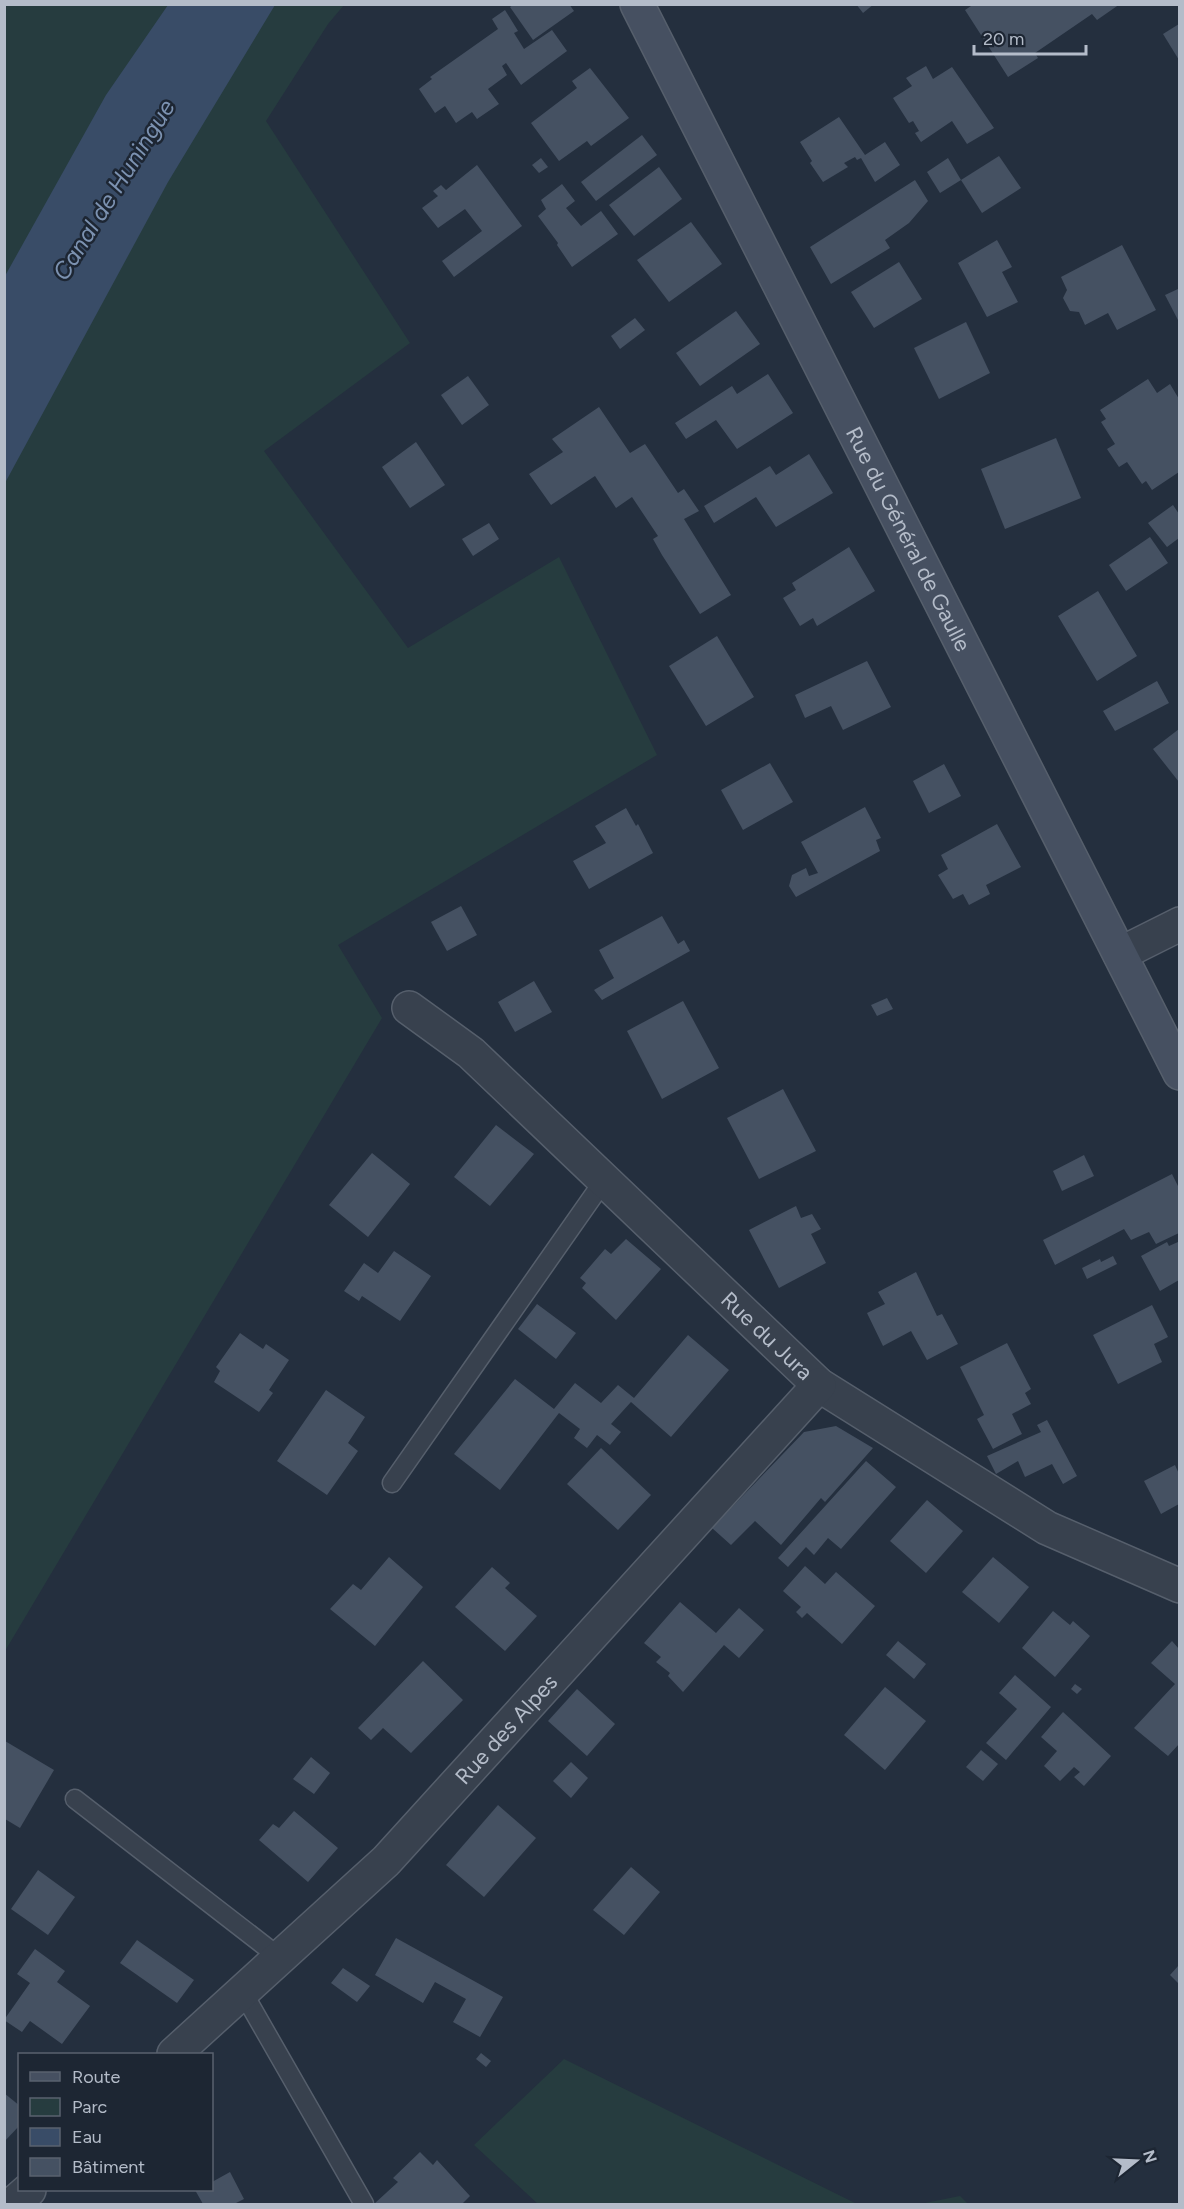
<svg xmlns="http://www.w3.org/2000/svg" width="1184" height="2209" font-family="Figtree,sans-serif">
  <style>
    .green { fill: #263c3f }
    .water { fill: #394c67 }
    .building { fill: #455162 }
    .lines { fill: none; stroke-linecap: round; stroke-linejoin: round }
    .lane-casing { stroke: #565f6c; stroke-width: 21 }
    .street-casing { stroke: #565f6c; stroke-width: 36 }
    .secondary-casing { stroke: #565f6c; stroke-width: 36 }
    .lane { stroke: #38414e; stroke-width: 18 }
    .street { stroke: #38414e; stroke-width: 33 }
    .secondary { stroke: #465061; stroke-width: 33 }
    .labels { text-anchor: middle; stroke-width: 5; stroke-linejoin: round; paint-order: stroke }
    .street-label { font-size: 22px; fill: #b4bcc9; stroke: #1d2633 }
    .water-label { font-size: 24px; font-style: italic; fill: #7c92b1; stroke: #1d2633 }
  </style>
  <rect width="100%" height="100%" fill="#242f3e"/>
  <g class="green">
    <polygon points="5,5 344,5 328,24 266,121 410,343 264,451 408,648 559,557 657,755 338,945 382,1018 5,1651"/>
    <polygon points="564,2059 857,2204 538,2204 474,2145"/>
    <polygon points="960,2196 968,2204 920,2204"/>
  </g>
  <polygon class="water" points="168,5 275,5 168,182 5,483 5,276 106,95"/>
  <g class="building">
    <polygon points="514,4 569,4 574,11 533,40 510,7"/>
    <polygon points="856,4 874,4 863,13"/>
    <polygon points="974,4 1120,4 1097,20 1092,14 1035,53 1038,58 1008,77 965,10"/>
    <polygon points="505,10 518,31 514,33 524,49 552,30 567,51 521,85 506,63 502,66 507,75 488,89 499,104 477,119 472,112 456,123 445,106 435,113 419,89 432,79 430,77 498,29 492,19"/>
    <polygon points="1179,24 1179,60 1163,34"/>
    <polygon points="926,66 933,79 952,67 994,128 967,144 952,121 921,142 915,133 919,131 913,121 909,123 893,98 912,86 906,78"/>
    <polygon points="590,68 629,118 591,146 587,141 559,161 531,123 577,88 572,81"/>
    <polygon points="839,117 865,155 885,142 900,165 875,182 861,158 857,160 855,157 844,163 848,167 823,182 810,163 812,161 800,142"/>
    <polygon points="642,135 657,155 596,201 581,182"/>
    <polygon points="999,156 1021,188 982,213 961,180"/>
    <polygon points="541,158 548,167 539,173 532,165"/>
    <polygon points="948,158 961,180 940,193 927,172"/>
    <polygon points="477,165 522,226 454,277 442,261 482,231 465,209 438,228 422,208 438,196 433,191 441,185 446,190"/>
    <polygon points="659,167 682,199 634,236 609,205"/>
    <polygon points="915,180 928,201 909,223 885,240 890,248 831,284 810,247"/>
    <polygon points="562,184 575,201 566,208 581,226 601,211 618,234 572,267 557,245 558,243 538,216 546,209 541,200"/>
    <polygon points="691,222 722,264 669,302 637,260"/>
    <polygon points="997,240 1012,267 1002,272 1018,302 987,317 958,263"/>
    <polygon points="1122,245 1156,310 1117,330 1108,313 1085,325 1079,312 1070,311 1063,298 1067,290 1061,277"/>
    <polygon points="899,262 922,299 874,328 851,292"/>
    <polygon points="1178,289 1179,292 1179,322 1165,295"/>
    <polygon points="736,311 760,344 700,386 676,353"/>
    <polygon points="635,318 645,330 620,349 611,336"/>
    <polygon points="966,322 990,373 939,399 914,348"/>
    <polygon points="768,374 793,413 737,449 716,420 686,439 675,423 732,386 737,394"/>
    <polygon points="468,376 489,405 462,425 441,395"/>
    <polygon points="1148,379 1157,393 1170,384 1179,399 1179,472 1152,490 1146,481 1142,484 1127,462 1119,467 1107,449 1115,444 1101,422 1106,419 1100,410"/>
    <polygon points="599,407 630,453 645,444 678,493 684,489 699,511 684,519 731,595 700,614 662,555 653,539 658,536 632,497 616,508 595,476 551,505 529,474 563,452 552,439"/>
    <polygon points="1056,438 1081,498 1005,529 981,469"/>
    <polygon points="416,442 445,485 410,508 382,467"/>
    <polygon points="809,454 833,493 776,527 756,497 714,523 704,506 770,466 776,475"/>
    <polygon points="1173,505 1179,514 1179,538 1167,547 1148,523"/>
    <polygon points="489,523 499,539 473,556 462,539"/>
    <polygon points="1150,537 1168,563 1126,591 1109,565"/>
    <polygon points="849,547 875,591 817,626 813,618 800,626 783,598 796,590 792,583"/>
    <polygon points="1098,591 1137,656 1097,681 1058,616"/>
    <polygon points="717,636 754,697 706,726 669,666"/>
    <polygon points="867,661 891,707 843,730 831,706 805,718 795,695"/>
    <polygon points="1157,681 1169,703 1115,731 1103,711"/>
    <polygon points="1179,729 1179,782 1153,749"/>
    <polygon points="770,763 793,802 743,830 721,790"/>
    <polygon points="944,764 961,796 929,813 913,781"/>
    <polygon points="865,807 881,838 876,840 880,851 796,897 789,886 792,875 806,868 809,876 818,873 801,842"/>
    <polygon points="626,808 636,826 638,824 653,853 589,889 573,861 606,843 595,826"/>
    <polygon points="997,824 1021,867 986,885 990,894 969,905 963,894 953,899 938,875 948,869 941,855"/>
    <polygon points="461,906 477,935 447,951 431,922"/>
    <polygon points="662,916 678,944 684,940 690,951 602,1000 594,990 614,978 599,950"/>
    <polygon points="534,981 552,1012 515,1032 498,1002"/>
    <polygon points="887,998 893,1009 877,1016 871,1005"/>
    <polygon points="683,1001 719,1068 662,1099 627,1031"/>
    <polygon points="783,1089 816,1151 759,1179 727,1118"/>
    <polygon points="496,1125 534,1154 490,1206 454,1177"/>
    <polygon points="372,1153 410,1184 368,1237 329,1205"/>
    <polygon points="1084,1155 1094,1176 1062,1191 1053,1171"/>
    <polygon points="1172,1174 1179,1188 1179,1233 1156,1244 1149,1232 1131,1240 1124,1229 1055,1265 1043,1240"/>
    <polygon points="796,1206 801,1218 812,1214 821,1229 811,1234 826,1263 779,1288 749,1230"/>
    <polygon points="626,1239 661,1269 616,1320 582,1288 586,1283 580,1278 605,1249 611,1254"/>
    <polygon points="1167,1242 1169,1246 1178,1242 1179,1244 1179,1280 1160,1291 1141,1256"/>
    <polygon points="394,1251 431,1276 400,1321 362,1296 359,1301 344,1291 364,1263 378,1273"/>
    <polygon points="1113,1256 1117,1264 1087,1279 1082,1268 1100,1259 1101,1262"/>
    <polygon points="916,1272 937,1316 942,1314 958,1344 927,1360 911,1331 883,1346 867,1313 885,1304 878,1292"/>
    <polygon points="537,1304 576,1333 556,1359 518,1329"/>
    <polygon points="1152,1305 1168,1337 1154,1344 1162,1362 1118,1384 1093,1335"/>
    <polygon points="240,1333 263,1349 266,1344 289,1360 269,1390 273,1393 259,1412 214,1382 220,1371 216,1367"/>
    <polygon points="688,1335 729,1370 671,1437 631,1402 611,1424 621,1432 610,1445 597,1435 587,1448 574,1438 580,1429 559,1413 500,1490 454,1454 515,1379 554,1409 575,1383 601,1403 618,1385 634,1398"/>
    <polygon points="1007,1343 1031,1389 1025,1393 1031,1404 1012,1414 1022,1434 993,1449 977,1419 984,1415 960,1367"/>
    <polygon points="326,1390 365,1417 348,1443 358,1451 327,1495 277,1461"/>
    <polygon points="1047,1420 1077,1476 1063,1484 1052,1464 1025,1477 1018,1461 996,1474 987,1456 1041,1432 1037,1425"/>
    <polygon points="836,1426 873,1448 825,1502 821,1498 781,1545 755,1521 731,1545 712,1528 804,1432"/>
    <polygon points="601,1448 651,1495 618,1530 567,1484"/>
    <polygon points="866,1461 896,1487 841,1549 828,1538 814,1555 806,1547 788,1567 778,1558"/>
    <polygon points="1175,1465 1179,1474 1179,1504 1161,1514 1144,1481"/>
    <polygon points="927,1500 963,1531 926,1573 890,1541"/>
    <polygon points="389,1557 423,1587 375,1646 330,1609 353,1584 361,1590"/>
    <polygon points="993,1557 1029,1587 999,1623 962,1592"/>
    <polygon points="805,1566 825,1584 836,1572 875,1606 842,1644 807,1613 802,1618 796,1612 801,1607 783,1591"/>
    <polygon points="492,1567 510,1583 505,1588 537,1616 505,1651 455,1607"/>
    <polygon points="680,1602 716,1633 739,1608 764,1630 739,1658 724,1645 683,1692 668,1676 670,1673 656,1662 661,1657 644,1643"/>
    <polygon points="1053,1611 1070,1625 1073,1621 1090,1636 1055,1677 1022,1648"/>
    <polygon points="898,1641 926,1664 914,1679 886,1655"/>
    <polygon points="1172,1641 1179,1649 1179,1744 1168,1756 1134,1728 1175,1684 1151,1663"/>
    <polygon points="423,1661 463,1700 411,1753 383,1728 371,1740 358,1728"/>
    <polygon points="1015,1675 1051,1707 1006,1760 986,1743 1017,1709 999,1693"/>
    <polygon points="1075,1684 1082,1689 1077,1694 1071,1689"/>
    <polygon points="885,1687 926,1721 885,1770 844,1735"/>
    <polygon points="577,1689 615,1724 587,1756 548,1721"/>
    <polygon points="1063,1712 1111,1756 1084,1786 1074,1777 1080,1772 1074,1767 1060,1781 1044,1766 1057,1751 1041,1737"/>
    <polygon points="5,1741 54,1770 20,1828 5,1819"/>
    <polygon points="981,1750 998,1764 983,1781 966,1767"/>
    <polygon points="311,1757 330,1773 314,1794 293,1779"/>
    <polygon points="571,1762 588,1778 571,1798 553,1781"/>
    <polygon points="498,1805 536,1838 484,1897 446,1865"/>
    <polygon points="294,1811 338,1848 308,1882 259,1840 273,1824 279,1828"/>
    <polygon points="631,1867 660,1892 624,1935 593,1910"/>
    <polygon points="38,1870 75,1897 48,1935 11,1909"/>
    <polygon points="396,1938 503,1997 480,2037 453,2022 466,1999 435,1982 423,2003 375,1975"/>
    <polygon points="137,1940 194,1980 177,2003 120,1963"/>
    <polygon points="35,1949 65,1971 57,1982 90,2006 62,2044 30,2021 22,2032 4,2020 30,1983 17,1974"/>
    <polygon points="1179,1965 1179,1984 1170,1975"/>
    <polygon points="343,1968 370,1986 357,2002 331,1983"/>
    <polygon points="481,2053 491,2061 486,2067 476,2059"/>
    <polygon points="4,2093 20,2106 20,2125 4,2142"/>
    <polygon points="420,2152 433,2165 437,2160 470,2196 462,2204 374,2204 398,2182 393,2178"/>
    <polygon points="230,2172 244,2199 234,2204 203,2204 195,2190 212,2190 212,2182"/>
  </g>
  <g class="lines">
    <defs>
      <g id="lane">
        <polyline points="392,1483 605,1179"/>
        <polyline points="75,1799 279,1957"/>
        <polyline points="242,1991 364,2204"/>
      </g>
      <g id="street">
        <polyline points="1120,954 1180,924"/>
        <path id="s1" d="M409,1008L471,1053L819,1385L1047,1528L1180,1586"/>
        <path id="s2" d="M174,2054L386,1861L819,1385"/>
        <polyline points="13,2204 29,2190"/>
      </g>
      <g id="secondary">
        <path id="s3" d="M637,4L1180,1073"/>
      </g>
    </defs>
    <use href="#lane" class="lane-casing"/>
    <use href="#street" class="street-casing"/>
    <use href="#secondary" class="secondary-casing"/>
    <use href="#lane" class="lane"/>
    <use href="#street" class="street"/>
    <use href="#secondary" class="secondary"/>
  </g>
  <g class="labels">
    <g class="street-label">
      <text dy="8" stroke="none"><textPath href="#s3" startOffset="600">Rue du Général de Gaulle</textPath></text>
      <text dy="8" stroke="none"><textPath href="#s1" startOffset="486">Rue du Jura</textPath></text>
      <text dy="8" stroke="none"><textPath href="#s2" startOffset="465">Rue des Alpes</textPath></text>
    </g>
    <g class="water-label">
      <text transform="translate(114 190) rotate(-58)" y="8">Canal de Huningue</text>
    </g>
  </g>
  <rect width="1184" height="2209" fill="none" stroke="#b4bcc9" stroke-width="12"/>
  <rect x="18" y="2053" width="195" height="138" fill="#1d2633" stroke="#59626f" stroke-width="1.5"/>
  <rect x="30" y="2072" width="30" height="9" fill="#465061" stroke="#59626f" stroke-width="1.5"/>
  <text x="72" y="2083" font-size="18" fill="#b4bcc9">Route</text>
  <rect x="30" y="2098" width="30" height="18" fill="#263c3f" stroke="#59626f" stroke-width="1.5"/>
  <text x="72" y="2113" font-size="18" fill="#b4bcc9">Parc</text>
  <rect x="30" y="2128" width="30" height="18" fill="#394c67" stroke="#59626f" stroke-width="1.5"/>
  <text x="72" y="2143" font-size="18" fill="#b4bcc9">Eau</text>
  <rect x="30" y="2158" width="30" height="18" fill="#455162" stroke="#59626f" stroke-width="1.5"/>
  <text x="72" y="2173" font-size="18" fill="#b4bcc9">Bâtiment</text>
  <g transform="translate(1136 2161) rotate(72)" stroke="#1d2633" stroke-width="4.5" paint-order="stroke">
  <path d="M0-4.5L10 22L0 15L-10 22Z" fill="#b4bcc9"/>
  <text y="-9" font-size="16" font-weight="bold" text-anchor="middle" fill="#b4bcc9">N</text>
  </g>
  <path d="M974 45v9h112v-9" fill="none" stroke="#b4bcc9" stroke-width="3"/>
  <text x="983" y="45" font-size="18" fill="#b4bcc9" stroke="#1d2633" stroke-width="4.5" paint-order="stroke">20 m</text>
</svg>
